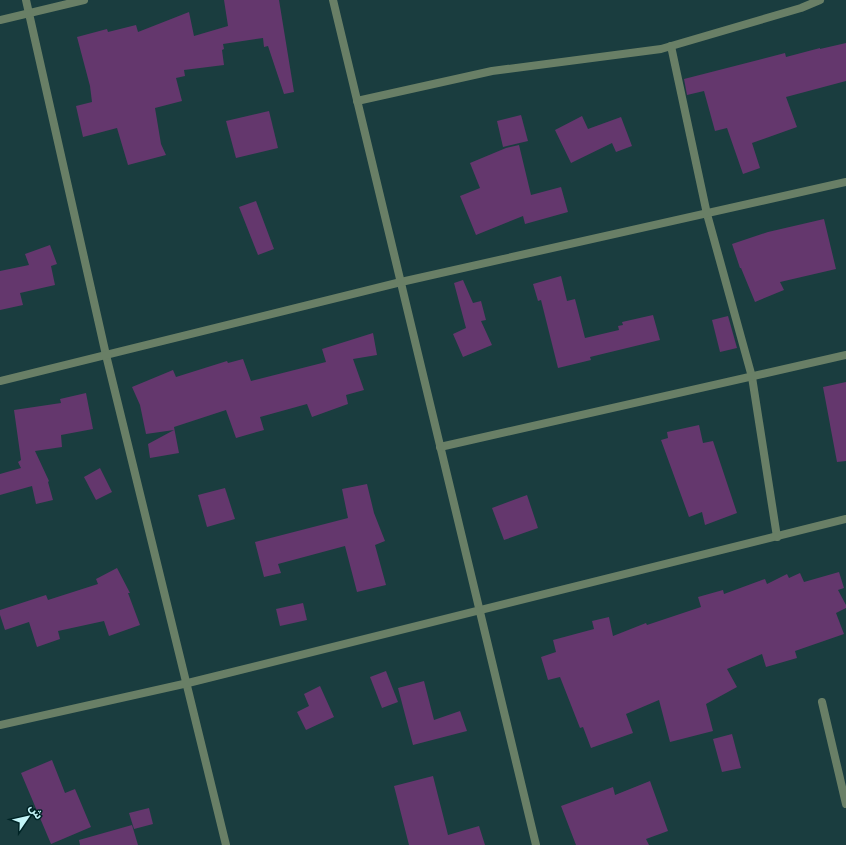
<svg xmlns="http://www.w3.org/2000/svg" width="846" height="845" font-family="Mulish,'Noto Sans Arabic',sans-serif">
  <style>
    .building { fill: #64376d }
    .lines { fill: none; stroke-linecap: round; stroke-linejoin: round }
    .minor { stroke: #697f66; stroke-width: 8 }
  </style>
  <rect width="100%" height="100%" fill="#1a3d3f"/>
  <g class="building">
    <polygon points="224,0 279,0 294,92 284,94 268,46 264,47 263,38 223,44 224,49 222,50 224,65 184,70 185,76 176,78 182,101 155,108 161,144 166,155 128,165 117,128 83,137 76,106 92,102 90,86 77,37 107,29 108,32 136,25 138,32 189,12 194,36 228,26"/>
    <polygon points="846,43 846,81 786,97 797,127 752,143 760,168 743,174 727,128 715,131 704,91 687,95 684,79 785,53 786,57 820,48 820,49"/>
    <polygon points="269,111 278,148 236,158 226,121"/>
    <polygon points="521,115 528,141 503,147 497,121"/>
    <polygon points="582,116 588,129 621,117 632,146 616,152 612,143 571,163 555,130"/>
    <polygon points="519,145 531,195 561,187 568,212 525,224 523,216 476,235 460,196 480,188 470,163 506,148"/>
    <polygon points="256,201 274,249 258,255 239,207"/>
    <polygon points="824,219 836,269 780,282 784,290 755,302 741,268 740,268 732,244 768,232"/>
    <polygon points="50,245 57,264 51,266 55,285 20,293 23,305 0,310 0,271 29,265 25,254"/>
    <polygon points="561,276 567,301 575,299 585,338 619,330 618,326 623,325 622,322 653,315 660,340 590,357 591,360 558,368 541,300 538,301 533,284"/>
    <polygon points="463,280 473,303 481,301 486,320 481,321 492,345 463,357 453,334 466,328 454,283"/>
    <polygon points="728,316 737,348 720,352 712,320"/>
    <polygon points="373,333 377,355 353,359 364,390 346,395 348,404 312,417 307,404 260,417 264,430 236,438 226,410 174,427 179,453 150,458 148,444 174,430 146,434 140,405 132,387 173,370 176,377 227,361 228,363 243,359 251,381 326,362 322,349"/>
    <polygon points="846,382 846,461 837,462 823,387"/>
    <polygon points="86,393 93,429 61,435 62,447 35,451 49,481 48,482 53,500 36,504 32,486 0,495 0,474 21,468 18,462 21,460 14,410 61,403 60,399"/>
    <polygon points="699,425 703,443 713,441 737,513 705,525 702,512 689,517 661,440 668,438 667,432"/>
    <polygon points="100,468 112,492 96,500 84,477"/>
    <polygon points="367,484 374,513 385,541 375,545 386,585 357,592 345,546 278,564 281,573 264,577 255,542 348,518 342,489"/>
    <polygon points="225,488 235,519 207,527 198,495"/>
    <polygon points="527,495 538,528 504,540 492,508"/>
    <polygon points="117,568 130,593 128,593 140,625 109,636 104,621 58,631 60,639 37,647 29,622 5,630 0,615 0,610 46,595 48,600 98,584 96,579"/>
    <polygon points="839,572 844,588 838,590 846,605 846,608 836,613 844,634 795,651 797,658 766,667 762,654 727,669 737,687 706,704 713,731 670,742 659,700 626,714 633,733 591,748 583,727 580,728 560,677 548,680 541,657 556,652 553,640 594,629 592,621 609,617 613,636 646,623 647,625 701,607 698,597 723,590 724,594 765,579 767,584 787,574 789,578 800,573 804,582"/>
    <polygon points="303,603 307,620 280,626 276,609"/>
    <polygon points="386,671 398,702 382,708 370,677"/>
    <polygon points="424,681 434,720 460,711 467,731 413,745 398,688"/>
    <polygon points="320,686 334,717 306,730 297,712 309,706 304,694"/>
    <polygon points="732,734 741,768 722,772 713,739"/>
    <polygon points="52,760 65,793 75,789 91,827 51,844 21,773"/>
    <polygon points="433,776 448,835 479,826 485,845 409,845 394,786"/>
    <polygon points="650,781 668,831 646,839 649,845 576,845 561,806 613,787 615,795"/>
    <polygon points="149,808 153,824 134,829 129,813"/>
    <polygon points="132,825 138,845 80,845 79,840"/>
  </g>
  <g class="lines">
    <g class="minor">
      <polyline points="26,0 106,355 226,845"/>
      <polyline points="333,0 536,845"/>
      <polyline points="0,20 84,0"/>
      <polyline points="671,46 707,214 752,377 777,537"/>
      <polyline points="357,101 492,71 661,49 801,8 820,0"/>
      <polyline points="0,381 401,282 846,182"/>
      <polyline points="440,447 846,355"/>
      <polyline points="822,702 846,804"/>
      <polyline points="0,725 188,683 846,519"/>
    </g>
  </g>
  <g transform="translate(28 817) rotate(56)" stroke="#002426" stroke-width="3" paint-order="stroke">
  <path d="M0-3L7 15L0 10L-7 15Z" fill="#c4f5f8"/>
  <text y="-6" font-size="11" font-weight="bold" text-anchor="middle" fill="#c4f5f8">ش</text>
  </g>
</svg>
